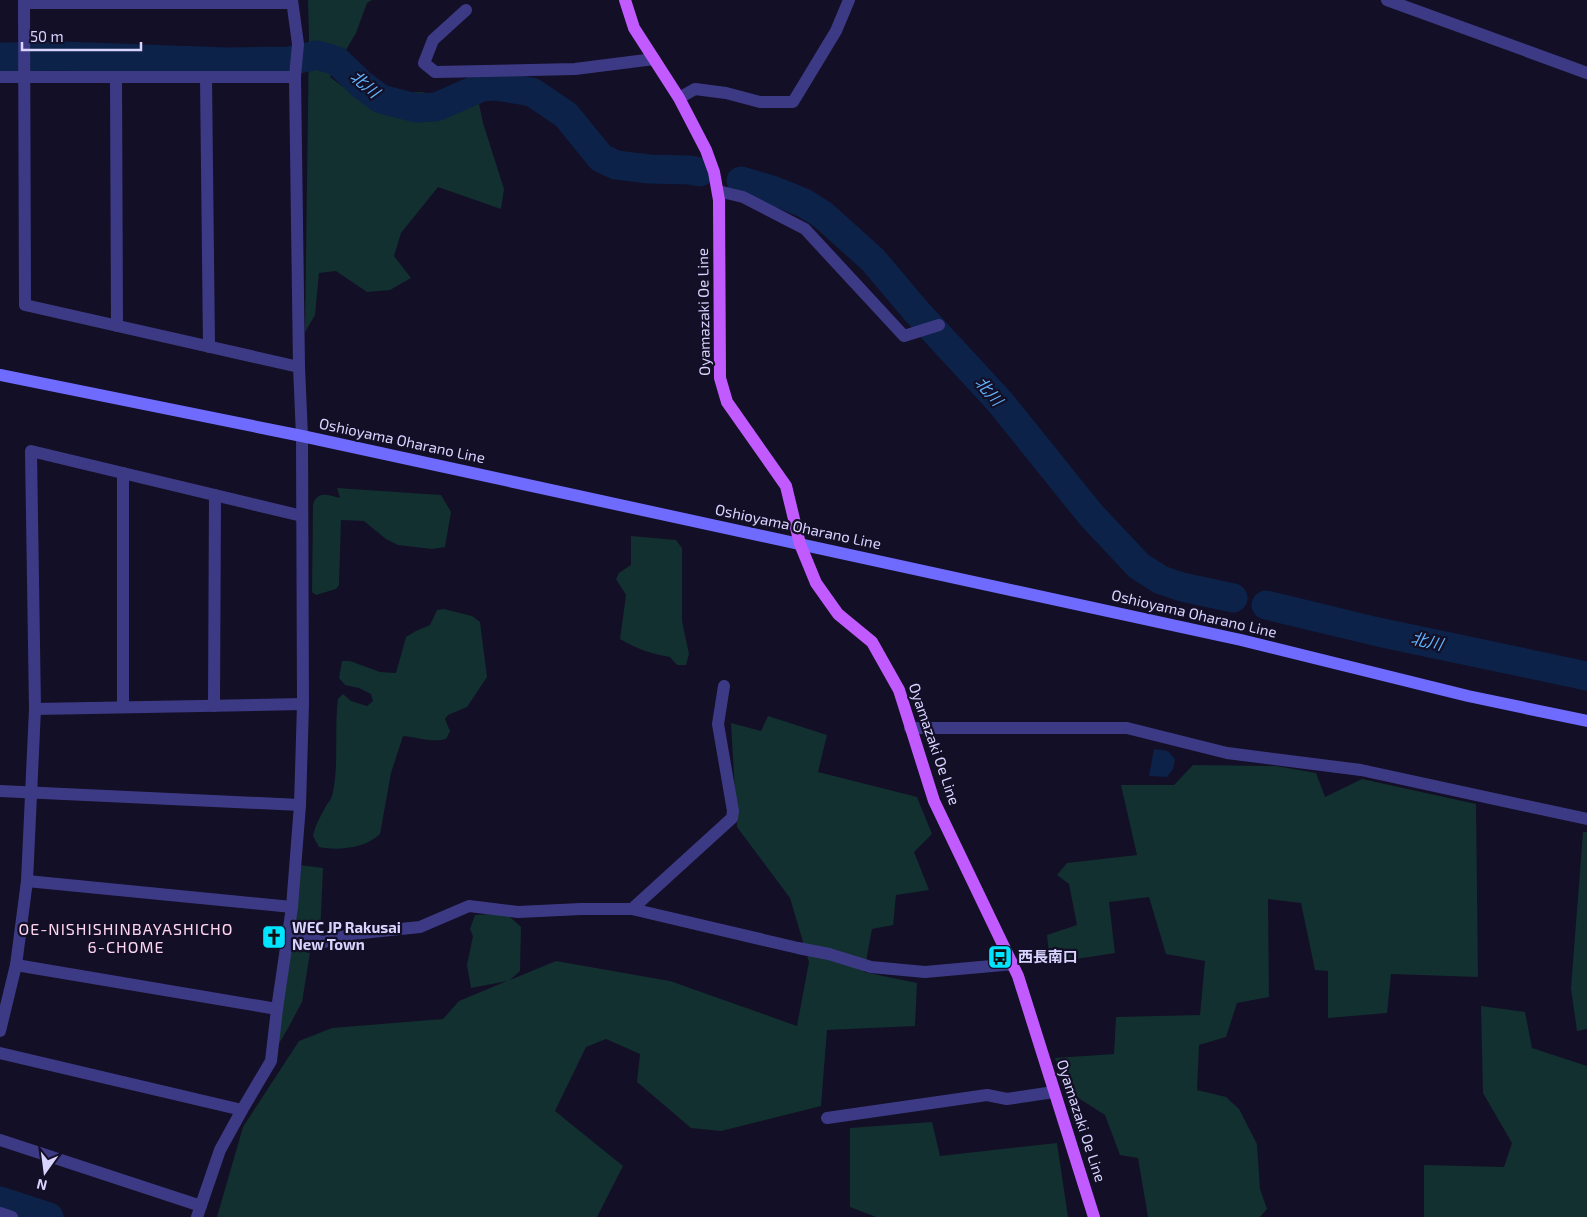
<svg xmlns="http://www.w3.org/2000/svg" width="1587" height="1217" font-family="'Exo 2','Noto Sans JP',sans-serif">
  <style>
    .green { fill: #12302f }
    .water { fill: #0c2248 }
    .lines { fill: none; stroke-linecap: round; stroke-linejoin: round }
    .river { stroke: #0c2248; stroke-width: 29 }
    .minor { stroke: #3d3a85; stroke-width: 12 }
    .secondary { stroke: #6f6bff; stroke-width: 12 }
    .primary { stroke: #c25bff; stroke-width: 12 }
    .labels { text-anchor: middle; stroke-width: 4.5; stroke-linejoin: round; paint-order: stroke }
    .street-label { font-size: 15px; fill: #d9d4ff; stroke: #130f26 }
    .poi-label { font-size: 15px; font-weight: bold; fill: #d9d4ff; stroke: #130f26; text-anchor: start }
    .water-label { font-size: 16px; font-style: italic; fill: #62b6ff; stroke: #130f26 }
    .neighbourhood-label { font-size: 16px; letter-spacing: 1px; fill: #ffd6f0; stroke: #130f26 }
  </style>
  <rect width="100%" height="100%" fill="#130f26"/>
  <g class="green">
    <polygon points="308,0 372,0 367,3 356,33 330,77 354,95 422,92 479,104 483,123 504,189 501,209 438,187 401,233 394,256 411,278 390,290 367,292 336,271 319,273 315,315 305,332 309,36"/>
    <path d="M337,488L441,495L451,512L445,547L432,549L398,545L386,539L364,521L341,520L339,585L336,589L316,595L312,592L313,505C317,490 328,495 340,498Z"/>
    <path d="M631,536L676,540L682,548V621L689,654L686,665H677L670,657C651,654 637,649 620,639L626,595L616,579L619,573L631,565Z"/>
    <path d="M444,609L472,616L480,622L487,677L467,707L448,715L445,719L450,731L446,739C431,743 418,737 403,736L391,773L380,834C366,848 338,851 319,847L313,836C315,826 320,817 325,808C328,801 331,802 333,792C339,761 334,730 338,699L343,694L351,701L367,706L373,701L371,694L359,688L345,685L339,678L342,661H350L380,672L396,673L406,637L416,631L430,625L437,610Z"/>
    <polygon points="768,716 827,735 818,772 917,797 932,834 914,852 929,890 896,895 893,925 872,929 864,972 917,983 915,1026 827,1030 821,1106 721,1131 691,1128 637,1082 640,1054 606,1039 586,1047 555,1111 623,1166 597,1217 217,1217 243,1127 299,1041 332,1028 443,1019 459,1001 507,981 471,988 467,965 473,936 470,929 475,915 496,914 509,916 521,927 520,971 510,980 556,961 670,981 797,1026 809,962 790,898 737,827 731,723 761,731"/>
    <polygon points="1193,765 1276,766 1316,773 1325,797 1362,779 1476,804 1478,977 1391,974 1387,1013 1328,1018 1328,971 1315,970 1301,903 1268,899 1269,997 1237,1003 1226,1037 1199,1045 1197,1090 1226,1097 1239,1109 1257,1144 1260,1189 1267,1209 1260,1217 1148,1217 1138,1158 1120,1155 1105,1115 1064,1089 1055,1058 1114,1054 1116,1017 1200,1015 1205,961 1166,954 1149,897 1109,902 1115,953 1050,963 1047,935 1077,925 1069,884 1057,875 1067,863 1137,855 1121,785 1174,785"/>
    <polygon points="1583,832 1587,832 1587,1029 1577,1031 1571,988"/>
    <polygon points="299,865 323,868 320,938 291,934"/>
    <polygon points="289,948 310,953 302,1002 287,1030 272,1055"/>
    <polygon points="1481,1006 1525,1012 1532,1048 1587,1066 1587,1217 1424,1217 1424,1165 1504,1167 1512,1143 1483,1093"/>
    <polygon points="932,1122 940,1156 1057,1143 1068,1217 876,1217 850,1207 850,1128"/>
  </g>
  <polygon class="water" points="1154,749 1168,751 1175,759 1173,769 1167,777 1149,776"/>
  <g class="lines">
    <g class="river">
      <polyline points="0,57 62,56 228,62 289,61 317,55 337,61 362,85 381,99 416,108 436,107 482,87 496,86 532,92 566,115 601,158 616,165 649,169 690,170 700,172"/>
      <polyline points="741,181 772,190 804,203 823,215 873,260 916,311 1000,402 1091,515 1139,566 1161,580 1182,587 1233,598"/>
      <polyline points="1266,605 1378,632 1587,676"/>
      <polyline points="0,1201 49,1217"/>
    </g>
    <g class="minor">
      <polyline points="24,0 25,305 299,367"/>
      <polyline points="1387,0 1587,73"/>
      <polyline points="24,3 292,3"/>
      <polyline points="466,10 433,40 424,63 435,72 575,69 654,59"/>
      <polyline points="0,77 295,77"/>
      <polyline points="116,77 117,326"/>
      <polyline points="206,77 209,347"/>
      <polyline points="679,98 695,89 726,93 760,102 793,102 836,31 849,0"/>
      <polyline points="718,191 743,197 805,229 904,336 939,325"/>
      <polyline points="214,706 215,495"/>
      <polyline points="123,707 123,473"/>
      <polyline points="35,709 303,704"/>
      <polyline points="910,728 1127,728 1227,753 1361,770 1587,819"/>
      <polyline points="0,791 300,805"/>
      <polyline points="27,881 292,907"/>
      <polyline points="632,909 732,818 733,811 718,724 724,686"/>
      <polyline points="288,936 324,942 352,934 420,927 469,906 518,912 581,909 632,909 798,948 829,954 871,967 925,972 1014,964"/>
      <polyline points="16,965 277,1009"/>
      <polyline points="0,1031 16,965 27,881 35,709 31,451 302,516"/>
      <polyline points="0,1053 242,1110"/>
      <polyline points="827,1118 987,1095 1007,1099 1054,1092"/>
      <polyline points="0,1140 201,1206"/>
      <polyline points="0,1213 12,1217"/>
      <polyline points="197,1217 220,1150 242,1110 271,1061 277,1009 292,907 300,805 303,704 302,436 299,367 295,77 298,44 292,0"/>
    </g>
    <polyline class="secondary" points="0,375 302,436 1241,640 1468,696 1587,721"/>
    <polyline class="primary" points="625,0 634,28 679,98 706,150 714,172 719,200 720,378 727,402 786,486 800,544 816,583 838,614 872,642 899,690 934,801 1018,976 1094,1217"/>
  </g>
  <defs>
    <symbol id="church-square" viewBox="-11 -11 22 22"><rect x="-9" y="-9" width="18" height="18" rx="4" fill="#00e5ff" stroke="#130f26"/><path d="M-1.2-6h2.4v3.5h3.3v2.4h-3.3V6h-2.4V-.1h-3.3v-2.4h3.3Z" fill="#111"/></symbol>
    <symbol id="bus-square" viewBox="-11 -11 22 22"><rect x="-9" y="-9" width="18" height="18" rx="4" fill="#00e5ff" stroke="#130f26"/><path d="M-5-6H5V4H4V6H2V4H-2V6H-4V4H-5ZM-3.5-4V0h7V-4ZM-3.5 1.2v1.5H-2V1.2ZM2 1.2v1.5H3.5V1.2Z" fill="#111"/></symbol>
  </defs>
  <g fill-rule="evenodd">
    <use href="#church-square" x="260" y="923" width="28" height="28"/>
    <use href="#bus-square" x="986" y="943" width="28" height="28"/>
  </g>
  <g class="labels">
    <g class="street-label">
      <text transform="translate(704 312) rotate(-91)" y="5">Oyamazaki Oe Line</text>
      <text transform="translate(402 441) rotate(12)" y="5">Oshioyama Oharano Line</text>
      <text transform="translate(798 527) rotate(12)" y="5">Oshioyama Oharano Line</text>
      <text transform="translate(1194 614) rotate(13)" y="5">Oshioyama Oharano Line</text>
      <text transform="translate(934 744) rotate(71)" y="5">Oyamazaki Oe Line</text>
      <text transform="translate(1081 1121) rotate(72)" y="5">Oyamazaki Oe Line</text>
    </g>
    <g class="poi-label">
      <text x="292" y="933">WEC JP Rakusai<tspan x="292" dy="17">New Town</tspan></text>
      <text x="1018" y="962">西長南口</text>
    </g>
    <g class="water-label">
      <text transform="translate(365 84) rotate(40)" y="6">北川</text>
      <text transform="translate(989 391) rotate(49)" y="6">北川</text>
      <text transform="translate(1427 641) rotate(13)" y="6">北川</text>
    </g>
    <g class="neighbourhood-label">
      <text x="126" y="935">OE-NISHISHINBAYASHICHO<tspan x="126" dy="18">6-CHOME</tspan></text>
    </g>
  </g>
  <g transform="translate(45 1172) rotate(194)" stroke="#130f26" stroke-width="4" paint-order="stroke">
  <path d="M0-4L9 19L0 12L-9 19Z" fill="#d9d4ff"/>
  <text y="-8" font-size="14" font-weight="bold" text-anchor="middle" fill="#d9d4ff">N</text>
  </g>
  <path d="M22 42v8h119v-8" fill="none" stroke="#d9d4ff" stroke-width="2.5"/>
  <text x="30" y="42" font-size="15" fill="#d9d4ff" stroke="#130f26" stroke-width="4" paint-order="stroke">50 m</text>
</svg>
